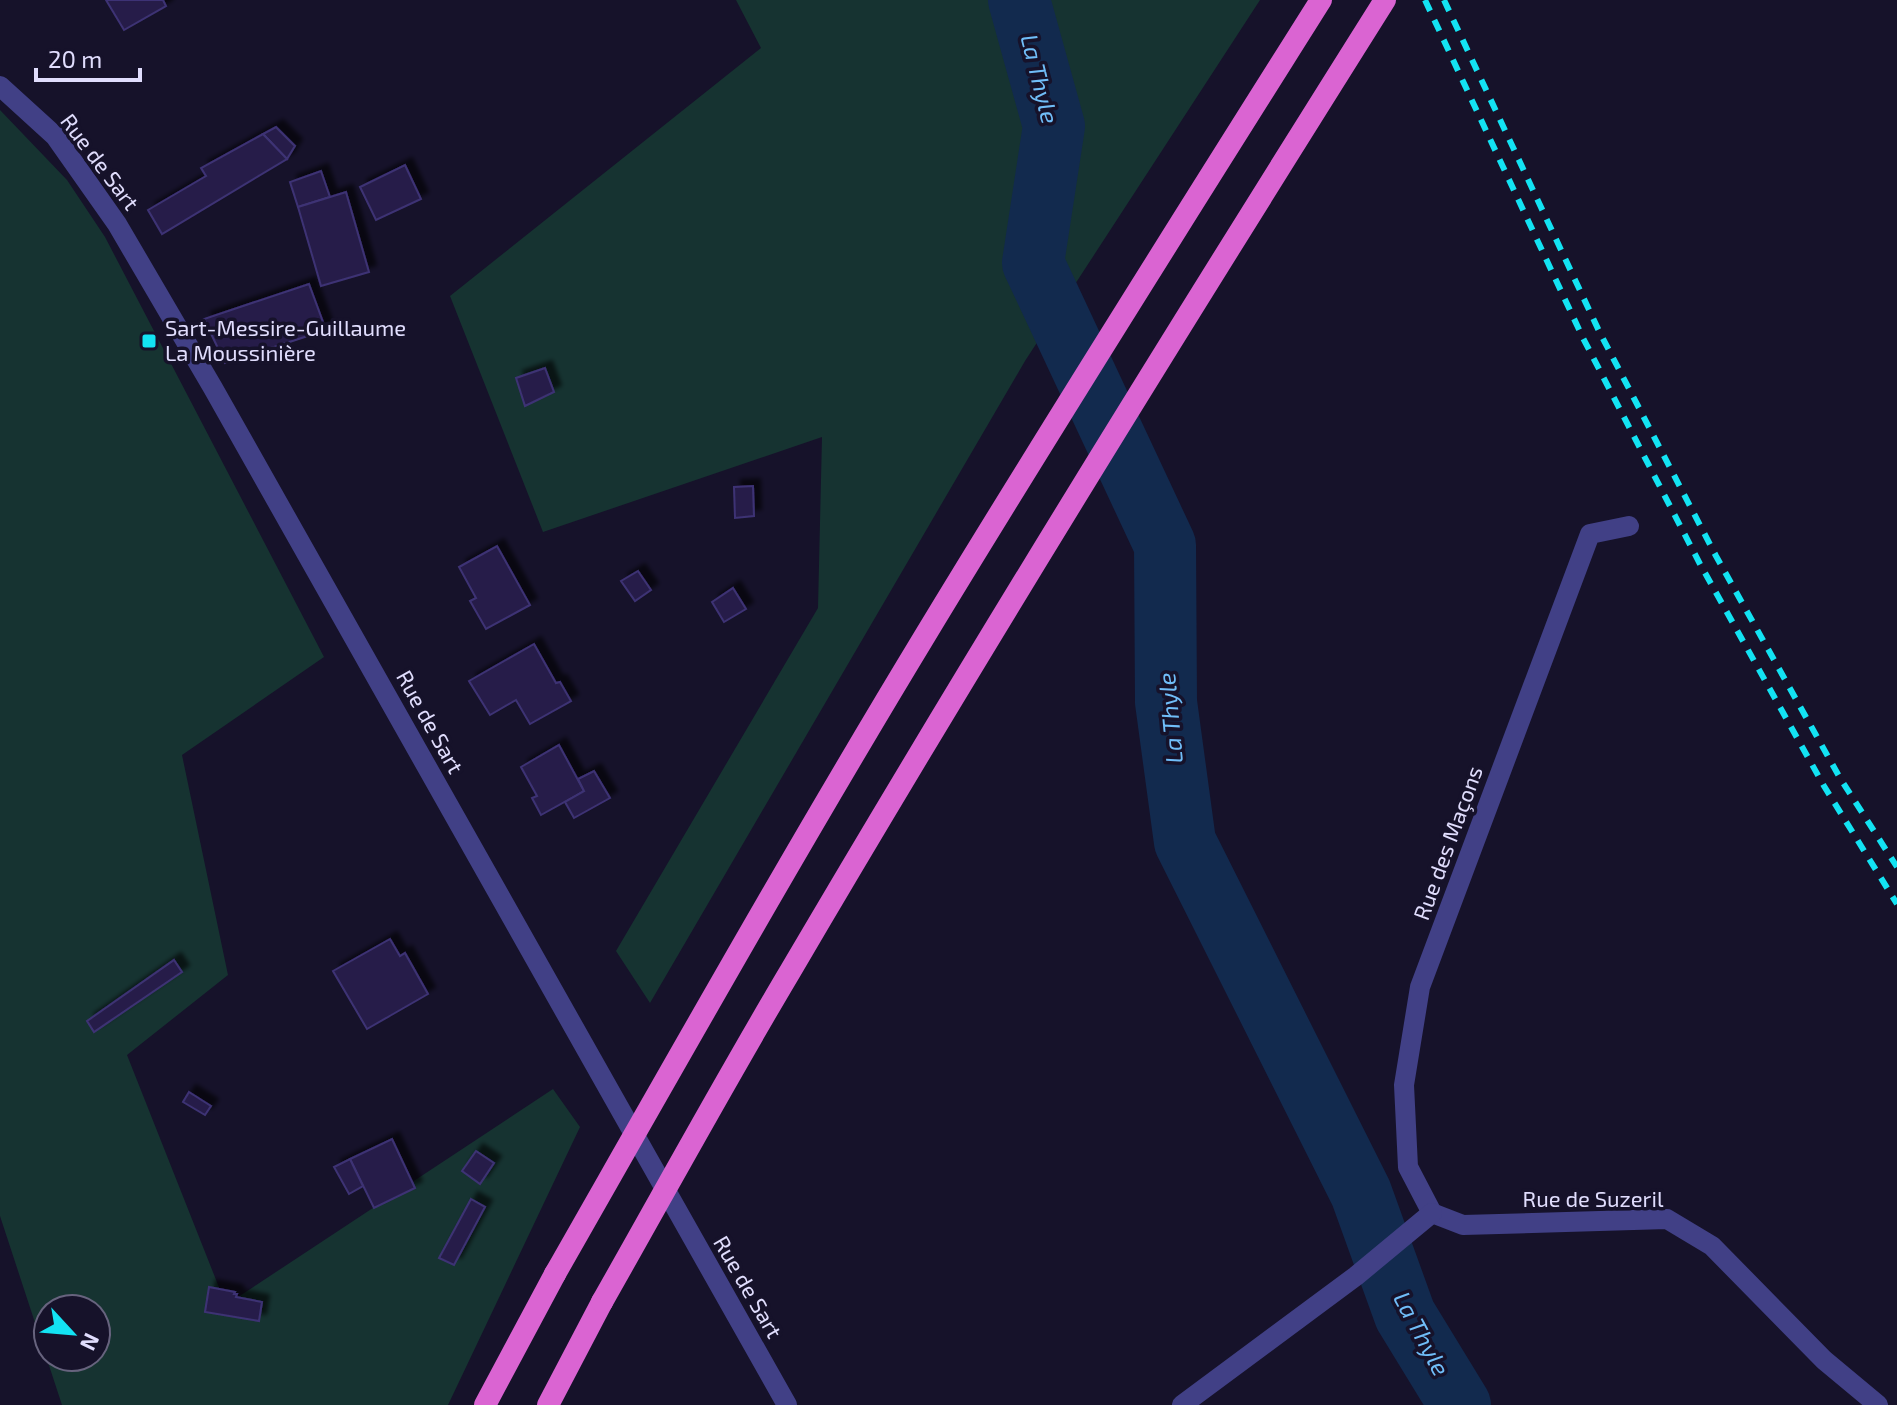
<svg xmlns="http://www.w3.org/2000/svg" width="1897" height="1405" font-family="'Exo 2',sans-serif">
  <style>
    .green { fill: #163331; fill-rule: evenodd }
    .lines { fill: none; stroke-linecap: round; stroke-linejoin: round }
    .river { stroke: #122a4e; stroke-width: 62 }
    .building { fill: #271f4a; stroke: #3e3374; stroke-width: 2; filter: url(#shadow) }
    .minor { stroke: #414086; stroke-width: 20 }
    .tertiary { stroke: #414086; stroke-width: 20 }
    .trunk { stroke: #da64d2; stroke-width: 22 }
    .rail { stroke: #13e3f3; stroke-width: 6; stroke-dasharray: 12 10; stroke-linecap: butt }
    .trunk-bridge { stroke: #da64d2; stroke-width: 22 }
    .poi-dot { fill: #13e3f3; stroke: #16122a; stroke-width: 3 }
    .labels { text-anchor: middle; stroke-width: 7; stroke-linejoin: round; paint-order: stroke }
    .street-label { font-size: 22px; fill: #e0ddfd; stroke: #16122a }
    .poi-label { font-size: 22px; fill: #e0ddfd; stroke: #16122a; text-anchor: start }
    .water-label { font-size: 24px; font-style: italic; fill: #70bdf8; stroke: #16122a }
  </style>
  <defs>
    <filter id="shadow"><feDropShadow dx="7" dy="-7" stdDeviation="2" flood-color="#0009"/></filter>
  </defs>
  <rect width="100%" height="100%" fill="#16122a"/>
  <g class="green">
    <polygon points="736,0 1260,0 1025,361 650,1003 616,951 818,608 822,437 543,532 450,296 761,48"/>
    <path d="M0,110L67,180L105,237L324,657L182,755L228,975L127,1055L226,1305L553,1089L580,1127L448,1405H62L0,1216ZM48,1309H96V1357H48Z"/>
  </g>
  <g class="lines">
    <polyline class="river" points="1019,0 1054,126 1033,263 1165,545 1166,702 1185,842 1361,1193 1405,1315 1460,1405"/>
  </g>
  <g class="building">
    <polygon points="106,0 163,0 166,6 124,30"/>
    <polygon points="276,127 295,146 287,159 263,134"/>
    <polygon points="263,134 287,159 162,234 148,210 206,176 201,168"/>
    <polygon points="405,165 421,199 376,220 360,187"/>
    <polygon points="321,171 330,197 298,207 290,182"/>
    <polygon points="346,192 369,272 321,286 298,207"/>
    <polygon points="309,284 326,330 225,363 204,319"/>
    <polygon points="545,368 554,392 525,406 516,378"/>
    <polygon points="753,486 754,516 735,518 734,487"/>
    <polygon points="497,546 530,605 486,629 470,601 476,598 459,567"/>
    <polygon points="638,571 651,590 635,601 621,581"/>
    <polygon points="733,588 746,609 724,622 712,602"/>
    <polygon points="534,644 556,683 560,682 571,701 530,724 516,700 490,715 469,681"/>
    <polygon points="559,745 584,791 541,815 532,798 537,796 521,767"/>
    <polygon points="594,771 610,798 574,818 565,802 584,791 578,779"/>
    <polygon points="390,939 400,956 405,953 428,994 367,1029 333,971"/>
    <polygon points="174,960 182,972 94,1032 87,1021"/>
    <polygon points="189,1092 211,1106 205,1115 183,1102"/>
    <polygon points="392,1139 415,1188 374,1208 350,1159"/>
    <polygon points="476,1151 494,1163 480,1184 462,1171"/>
    <polygon points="350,1159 363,1186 349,1194 334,1167"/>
    <polygon points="471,1199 485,1207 454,1265 439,1258"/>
    <polygon points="209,1287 235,1292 234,1294 237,1294 236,1297 262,1302 259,1321 205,1312"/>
  </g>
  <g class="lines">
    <g class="minor">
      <polyline points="1432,1213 1408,1167 1404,1085 1420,987 1590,534 1629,526"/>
      <polyline points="1432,1213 1463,1225 1667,1219 1712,1246 1824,1360 1878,1405"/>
      <polyline points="1182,1405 1356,1276 1432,1213"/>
    </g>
    <polyline class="tertiary" points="0,86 55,136 117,224 213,388 787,1405"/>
    <g class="trunk">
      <polyline points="485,1405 555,1274"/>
      <polyline points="548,1405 602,1302"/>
    </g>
    <g class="rail">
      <polyline points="1425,0 1583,338 1700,564 1824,786 1897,904"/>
      <polyline points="1444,0 1599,331 1716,556 1840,778 1897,867"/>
    </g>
    <g class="trunk-bridge">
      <path d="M555,1274C677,1060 798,845 926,634C1055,421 1188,211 1321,0"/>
      <path d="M602,1302C665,1191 726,1079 791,970C983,643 1183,321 1385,0"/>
    </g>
  </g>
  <rect class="poi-dot" x="141" y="333" width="16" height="16" rx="4"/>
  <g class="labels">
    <g class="street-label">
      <text transform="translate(100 162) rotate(53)" y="8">Rue de Sart</text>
      <text transform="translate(430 722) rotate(61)" y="8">Rue de Sart</text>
      <text transform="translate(1448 843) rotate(-70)" y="8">Rue des Maçons</text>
      <text x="1593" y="1207">Rue de Suzeril</text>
      <text transform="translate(748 1287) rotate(60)" y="8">Rue de Sart</text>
    </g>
    <g class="poi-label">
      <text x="165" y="336">Sart-Messire-Guillaume<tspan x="165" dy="25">La Moussinière</tspan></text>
    </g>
    <g class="water-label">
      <text transform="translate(1039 79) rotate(76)" y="8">La Thyle</text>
      <text transform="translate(1171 718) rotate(-95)" y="8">La Thyle</text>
      <text transform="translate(1421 1334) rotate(62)" y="8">La Thyle</text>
    </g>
  </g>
  <g transform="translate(72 1333) rotate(116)"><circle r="38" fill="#16122a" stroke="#67637e" stroke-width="2"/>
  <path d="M0-6L14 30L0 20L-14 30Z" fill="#13e3f3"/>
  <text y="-12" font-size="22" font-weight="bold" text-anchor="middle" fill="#e0ddfd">N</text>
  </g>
  <path d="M36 68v12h104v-12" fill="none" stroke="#e0ddfd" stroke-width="4"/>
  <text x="48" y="68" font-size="24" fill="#e0ddfd" stroke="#16122a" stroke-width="6" paint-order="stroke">20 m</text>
</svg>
